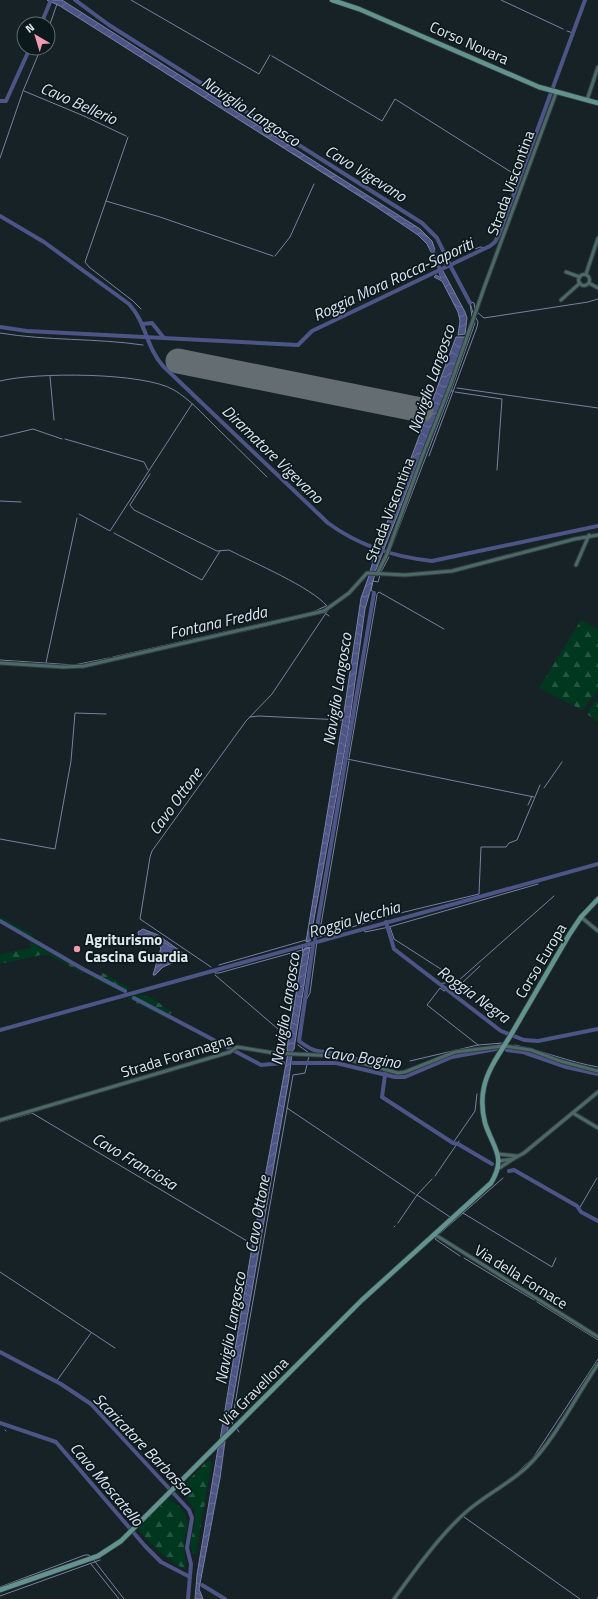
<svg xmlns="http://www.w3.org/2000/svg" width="598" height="1599" font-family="'Titillium Web',sans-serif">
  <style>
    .forest { fill: url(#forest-firs) }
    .water { fill: url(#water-waves); stroke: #7881a4 }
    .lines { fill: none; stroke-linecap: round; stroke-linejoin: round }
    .stream { stroke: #7881a4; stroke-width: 1 }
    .canal { stroke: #4c5585; stroke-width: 4 }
    .runway { stroke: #646e72; stroke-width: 25 }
    .street-casing { stroke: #323e42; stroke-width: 5 }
    .secondary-casing { stroke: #323e42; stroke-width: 6 }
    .street { stroke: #4b6966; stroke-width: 3 }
    .secondary { stroke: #62938e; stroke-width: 4.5 }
    .poi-dot { fill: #f19ab2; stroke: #0c191c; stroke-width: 1.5 }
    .labels { text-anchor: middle; stroke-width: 3.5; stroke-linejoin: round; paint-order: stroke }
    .street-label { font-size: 15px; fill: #e0e8eb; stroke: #0c191c }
    .poi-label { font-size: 15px; font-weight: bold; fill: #e0e8eb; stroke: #0c191c; text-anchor: start }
    .water-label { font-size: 16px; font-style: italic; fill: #dee2f2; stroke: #0c191c }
  </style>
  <defs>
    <pattern id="forest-firs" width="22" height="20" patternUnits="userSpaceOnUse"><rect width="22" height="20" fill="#00371f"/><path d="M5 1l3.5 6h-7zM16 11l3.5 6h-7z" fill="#255440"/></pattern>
    <pattern id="water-waves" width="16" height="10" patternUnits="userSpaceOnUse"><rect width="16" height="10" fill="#4c5585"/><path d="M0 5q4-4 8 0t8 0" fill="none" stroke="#666d96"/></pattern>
  </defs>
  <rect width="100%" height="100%" fill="#162226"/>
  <g class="forest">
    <polygon points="581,620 598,629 598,691 582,710 539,688"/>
    <polygon points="598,698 598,722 588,715 590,708"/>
    <polygon points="0,916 33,935 30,939 38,946 81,970 82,973 50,955 41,955 0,964 0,954 31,948 30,939 0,923"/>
    <polygon points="103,973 131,989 121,992 92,978"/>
    <polygon points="136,994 152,998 173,1013 163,1017 127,998"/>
    <polygon points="207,1461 212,1462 196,1554 193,1554 190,1543 195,1524 195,1510 180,1489"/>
    <path d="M169,1498L183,1510L188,1524L184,1542L186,1570C165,1558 153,1547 137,1528Z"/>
  </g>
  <g class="water">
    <polygon points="47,0 62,0 420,229 432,241 435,250 431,252 427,244 418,235 375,206 60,6"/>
    <polygon points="443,271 465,312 467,318 465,334 458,335 460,321 458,312 442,281 434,277 436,275 441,278 439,273"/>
    <polygon points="456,337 465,337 447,389 384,549 378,547"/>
    <polygon points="377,550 383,552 375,572 370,571"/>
    <polygon points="370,573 375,574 365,609 348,732 310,941 306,942 344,712 361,598"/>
    <path d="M143,929L158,935L183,953L181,959L163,967L155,975H153L161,948L154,940C147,940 139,942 138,932Z"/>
    <polygon points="310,947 294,1049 292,1052 288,1052 287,1048 303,952 305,948"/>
    <polygon points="288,1053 292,1054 289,1078 227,1433 220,1440 252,1247"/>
    <polygon points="225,1441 220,1478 199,1589 203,1599 195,1599 197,1575 218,1448"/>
  </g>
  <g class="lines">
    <g class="stream">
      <polyline points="131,0 259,74 270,55"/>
      <polyline points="501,0 563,29"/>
      <polyline points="48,30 57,4"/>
      <polyline points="567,31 573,33"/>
      <polyline points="272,56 382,121 395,99 511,172"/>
      <polyline points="24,91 84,116 126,136"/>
      <polyline points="128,137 85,262 89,267 133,301 141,309"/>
      <polyline points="0,158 23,91 41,48"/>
      <polyline points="516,175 519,176"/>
      <polyline points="106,201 160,217 273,256"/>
      <polyline points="469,243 471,242 475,249 480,247 486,248"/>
      <polyline points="275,256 290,237 314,184"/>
      <polyline points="443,256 444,255"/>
      <polyline points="471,302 474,303 475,310"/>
      <polyline points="470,303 473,313"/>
      <polyline points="470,303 472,317"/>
      <polyline points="477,312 484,318 588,302 598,299"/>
      <path d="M0,333C47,341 96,338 143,345"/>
      <polyline points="50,376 54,420"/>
      <path d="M0,381C35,372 144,372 174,390C189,399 202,413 215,426C232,443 250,460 267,477"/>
      <polyline points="457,388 598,408"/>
      <polyline points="453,391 451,391 475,323 474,320"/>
      <polyline points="455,392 502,399 497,470"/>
      <polyline points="0,437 33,429 62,439"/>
      <polyline points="65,439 144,462 148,470"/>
      <polyline points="429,456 477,327 478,322 476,318"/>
      <path d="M150,474L130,505L134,510L217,551L229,550C254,563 311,587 327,606"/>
      <polyline points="0,501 21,502"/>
      <polyline points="79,514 110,531 192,404"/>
      <polyline points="114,533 202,580 220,551"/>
      <polyline points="391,548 451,391"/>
      <polyline points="381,572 389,557"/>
      <polyline points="373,581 378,582 380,575"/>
      <polyline points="373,581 371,590 376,594"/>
      <polyline points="377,594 379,592 444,629"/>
      <polyline points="325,613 329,616"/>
      <polyline points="245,631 318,614"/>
      <polyline points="113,657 313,612 326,606"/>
      <polyline points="0,660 74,665 109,658"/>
      <polyline points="46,663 77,518"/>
      <polyline points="82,668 242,631"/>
      <polyline points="250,717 259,716 342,720"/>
      <polyline points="349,758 377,595"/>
      <polyline points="347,759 534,797"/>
      <polyline points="544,788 562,762"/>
      <polyline points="528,805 532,796"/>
      <polyline points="0,839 55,849 71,761 75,713 106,714"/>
      <polyline points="390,927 394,939 461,982"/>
      <polyline points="364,929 365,932 389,927 538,884"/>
      <polyline points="319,936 349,761"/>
      <polyline points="315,938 392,915 479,894 481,847 506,847 509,843 517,840 540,785"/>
      <polyline points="302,945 303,952"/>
      <polyline points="219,965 306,940"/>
      <polyline points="211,967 140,919 150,857 152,851 246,721 272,694 328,610"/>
      <polyline points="214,970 215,973 219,973 313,947"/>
      <polyline points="215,975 285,1035"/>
      <polyline points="438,984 458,981 554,896"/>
      <polyline points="305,1002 310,993 317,941"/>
      <polyline points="298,1045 309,1053"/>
      <polyline points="478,1045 427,1005 440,988 444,991 461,984 480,966"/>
      <path d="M515,1045C543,1051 569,1062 598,1067"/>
      <polyline points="410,1061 478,1045 503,1043"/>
      <polyline points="287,1108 415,1194"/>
      <polyline points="32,1112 67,1102"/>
      <polyline points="0,1122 32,1113 252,1244"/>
      <polyline points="453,1143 475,1111 477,1094"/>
      <polyline points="435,1176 459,1141"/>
      <polyline points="417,1195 450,1217"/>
      <polyline points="579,1209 597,1178"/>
      <polyline points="463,1213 552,1267 556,1258"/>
      <polyline points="398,1223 417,1195 432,1179"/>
      <polyline points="394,1227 395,1226"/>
      <polyline points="438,1235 503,1178"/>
      <polyline points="436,1237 435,1239 460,1256"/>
      <polyline points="464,1258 534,1300"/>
      <polyline points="0,1272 115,1348"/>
      <polyline points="537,1302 598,1340"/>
      <polyline points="56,1382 91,1333"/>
      <polyline points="234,1425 232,1423 240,1374 293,1075 305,1073 309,1056"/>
      <polyline points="237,1429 239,1432"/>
      <polyline points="5,1430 6,1431"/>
      <polyline points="468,1509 516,1474 533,1458 598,1359"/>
      <polyline points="464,1517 580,1599"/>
      <polyline points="93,1559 124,1599"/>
      <polyline points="91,1564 119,1599"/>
      <polyline points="0,1587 85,1555 89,1555 91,1557"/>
      <polyline points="0,1596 100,1560"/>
      <polyline points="597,1599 598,1597"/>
    </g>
    <g class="canal">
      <polyline points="75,0 109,25 422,223 437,238 449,263"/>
      <polyline points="41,24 51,0"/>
      <polyline points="0,101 6,101 30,48"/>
      <path d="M0,216L44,242L129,304C146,322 146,347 163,366L328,523C358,545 394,557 432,561L598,526"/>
      <polyline points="431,246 442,275"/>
      <polyline points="436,259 443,256 447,266"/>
      <polyline points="451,267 470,303"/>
      <polyline points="143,324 152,323 164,338"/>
      <polyline points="0,327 27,331 298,345 312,331 490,246 495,242 500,232 585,0"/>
      <polyline points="374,548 371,556 375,564"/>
      <polyline points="0,921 83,969 125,991"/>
      <polyline points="386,922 394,949 501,1031 524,1040 538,1041 598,1029"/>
      <polyline points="315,939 374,593"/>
      <path d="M313,946L299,1041C316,1054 319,1050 337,1054C354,1058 370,1063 386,1068L382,1097L453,1143L458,1144L492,1164"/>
      <polyline points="134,998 261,1065 283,1063"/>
      <polyline points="0,1030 598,864"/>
      <polyline points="507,1050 523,1052 566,1067 598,1074"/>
      <polyline points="293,1063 336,1063 395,1077 405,1077 452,1057 496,1049"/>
      <polyline points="509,1171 514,1170 577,1206 581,1212 598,1221"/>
      <polyline points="0,1352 61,1384 91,1404 189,1510 192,1518 187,1548 191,1564 188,1599"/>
      <polyline points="0,1423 56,1442 145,1546 161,1562 188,1576"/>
      <polyline points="202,1585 225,1599"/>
    </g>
    <polyline class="runway" points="178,361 421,410"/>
    <defs>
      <g id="street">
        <polyline points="587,100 598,67"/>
        <polyline points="566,272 580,277"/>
        <polyline points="586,274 598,238"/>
        <circle cx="584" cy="280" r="5.5"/>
        <polyline points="589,283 598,288"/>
        <polyline points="561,300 580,283"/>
        <polyline points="576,565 589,535"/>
        <polyline points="377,574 387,554 422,457 450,386 484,288 556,93"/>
        <polyline points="0,663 64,667 84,666 324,611 349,593 367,573 405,575 452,571 575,539 598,535"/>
        <polyline points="581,917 598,931"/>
        <polyline points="573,1113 598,1128"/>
        <polyline points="0,1120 230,1052 237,1047 274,1053 336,1056 398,1073 405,1072 455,1052 504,1046 531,1050 560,1061 598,1071"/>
        <polyline points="498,1154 517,1156"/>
        <polyline points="499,1161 513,1159 524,1153 598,1092"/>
        <polyline points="498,1169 513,1159"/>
        <polyline points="434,1234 598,1337"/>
        <path d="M394,1599C415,1570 440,1535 466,1512C485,1495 509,1484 527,1467C555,1440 576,1396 598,1364"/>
      </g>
      <g id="secondary">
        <polyline points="332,0 359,9 539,87 598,103"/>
        <path d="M0,1590L98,1556L121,1541L362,1300L491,1183C507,1157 493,1148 485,1123C482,1111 481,1100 484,1087C488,1068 502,1050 512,1033C531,1000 550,968 569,935L581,917L598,899"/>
      </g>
    </defs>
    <use href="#street" class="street-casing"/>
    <use href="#secondary" class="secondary-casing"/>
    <use href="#street" class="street"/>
    <use href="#secondary" class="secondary"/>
  </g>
  <circle class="poi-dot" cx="77" cy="949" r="4"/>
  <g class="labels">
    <g class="street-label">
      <text transform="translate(469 43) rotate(24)" y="5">Corso Novara</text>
      <text transform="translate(511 183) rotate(-70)" y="5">Strada Viscontina</text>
      <text transform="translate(390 510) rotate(-69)" y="5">Strada Viscontina</text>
      <text transform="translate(541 961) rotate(-59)" y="5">Corso Europa</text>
      <text transform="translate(177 1056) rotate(-17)" y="5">Strada Foramagna</text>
      <text transform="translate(521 1277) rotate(32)" y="5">Via della Fornace</text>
      <text transform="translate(254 1392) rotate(-45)" y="5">Via Gravellona</text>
    </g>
    <g class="poi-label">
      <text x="85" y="945">Agriturismo<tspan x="85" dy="17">Cascina Guardia</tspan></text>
    </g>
    <g class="water-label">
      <text transform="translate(79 103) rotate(24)" y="6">Cavo Bellerio</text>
      <text transform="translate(251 111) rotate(33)" y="6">Naviglio Langosco</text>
      <text transform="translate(366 173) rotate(32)" y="6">Cavo Vigevano</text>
      <text transform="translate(393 279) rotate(-25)" y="6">Roggia Mora Rocca-Saporiti</text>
      <text transform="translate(431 379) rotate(-71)" y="6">Naviglio Langosco</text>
      <text transform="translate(273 454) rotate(44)" y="6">Diramatore Vigevano</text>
      <text transform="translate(218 622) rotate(-13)" y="6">Fontana Fredda</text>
      <text transform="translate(337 689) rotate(-81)" y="6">Naviglio Langosco</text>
      <text transform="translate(175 801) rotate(-54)" y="6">Cavo Ottone</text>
      <text transform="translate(354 919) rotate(-16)" y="6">Roggia Vecchia</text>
      <text transform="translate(474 994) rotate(36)" y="6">Roggia Negra</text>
      <text transform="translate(285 1009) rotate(-81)" y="6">Naviglio Langosco</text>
      <text transform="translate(362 1057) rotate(8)" y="6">Cavo Bogino</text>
      <text transform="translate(135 1161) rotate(31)" y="6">Cavo Franciosa</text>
      <text transform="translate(257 1214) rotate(-80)" y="6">Cavo Ottone</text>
      <text transform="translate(230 1328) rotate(-80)" y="6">Naviglio Langosco</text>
      <text transform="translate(143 1444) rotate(46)" y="6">Scaricatore Barbassa</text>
      <text transform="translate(107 1484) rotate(50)" y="6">Cavo Moscatello</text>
    </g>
  </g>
  <g transform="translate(36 36) rotate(322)"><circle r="19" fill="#0c191c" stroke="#616c6f"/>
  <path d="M0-3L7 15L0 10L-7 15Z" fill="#f19ab2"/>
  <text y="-6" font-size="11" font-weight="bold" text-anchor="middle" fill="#e0e8eb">N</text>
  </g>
</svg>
